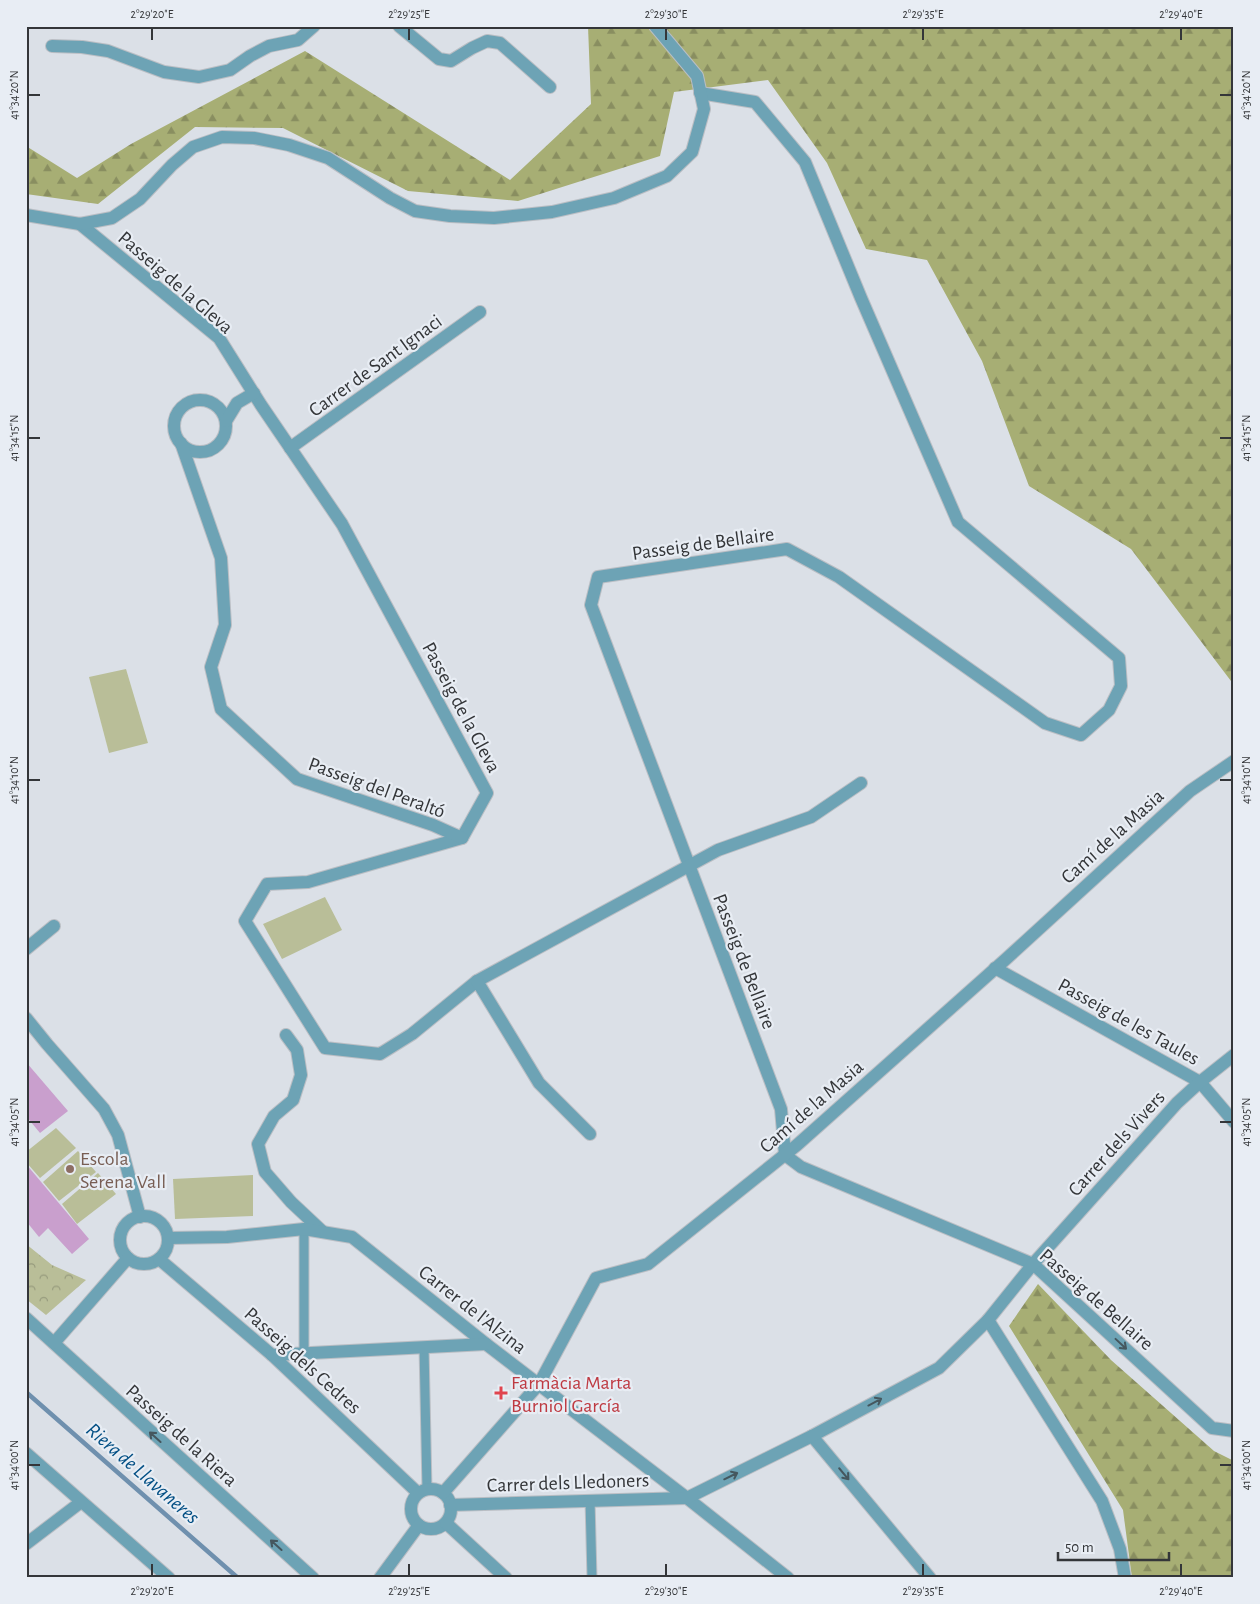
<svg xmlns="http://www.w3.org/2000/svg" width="1260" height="1604" font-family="'Alegreya Sans',sans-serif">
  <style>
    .green { fill: #b9be98 }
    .forest { fill: url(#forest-firs) }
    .park { fill: url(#park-crowns) }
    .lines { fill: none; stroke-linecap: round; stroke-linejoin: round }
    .stream { stroke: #6f90ae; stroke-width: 4.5 }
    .building { fill: #c99fcd }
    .pedestrian-casing { stroke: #babec4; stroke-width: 11 }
    .minor-casing { stroke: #babec4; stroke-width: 14 }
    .tertiary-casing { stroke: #babec4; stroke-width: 14 }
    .pedestrian { stroke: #6da3b5; stroke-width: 9 }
    .minor { stroke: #6da3b5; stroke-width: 12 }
    .tertiary { stroke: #6da3b5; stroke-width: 12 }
    .oneway { stroke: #45575e }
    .ticks { fill: none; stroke: #343639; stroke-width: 2 }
    .education-dot { fill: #8d6e63; stroke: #e8edf4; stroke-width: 2 }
    .health-dot { fill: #e0444e; stroke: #e8edf4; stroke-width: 2 }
    .labels { text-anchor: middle; stroke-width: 4.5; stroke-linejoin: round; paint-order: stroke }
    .street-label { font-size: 20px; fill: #343639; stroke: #e8edf4 }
    .education-label { font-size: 20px; fill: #785e54; stroke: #e8edf4; text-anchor: start }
    .health-label { font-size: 20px; fill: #be3a42; stroke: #e8edf4; text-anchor: start }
    .water-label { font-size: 21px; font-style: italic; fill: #034f84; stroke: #e8edf4 }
    .neatline { fill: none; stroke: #343639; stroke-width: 2 }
    .ticks-label { font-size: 12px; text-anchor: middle; fill: #343639 }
  </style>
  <defs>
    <pattern id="forest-firs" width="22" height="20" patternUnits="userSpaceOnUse" patternTransform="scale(1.25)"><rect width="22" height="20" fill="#a7ae74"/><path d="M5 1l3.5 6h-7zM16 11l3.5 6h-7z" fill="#898e60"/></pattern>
    <pattern id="park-crowns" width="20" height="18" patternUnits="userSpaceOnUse" patternTransform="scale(1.25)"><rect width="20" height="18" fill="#b9be98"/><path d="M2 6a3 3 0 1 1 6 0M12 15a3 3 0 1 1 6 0" fill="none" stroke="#979b7d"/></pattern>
  </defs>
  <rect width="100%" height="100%" fill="#dbe0e7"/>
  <g class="green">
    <polygon points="126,669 148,743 109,753 89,677"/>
    <polygon points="325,897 342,930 282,959 263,924"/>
    <polygon points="56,1128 76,1148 40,1178 26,1162 26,1152"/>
    <polygon points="78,1151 96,1172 59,1201 43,1182"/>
    <polygon points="98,1173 116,1194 77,1224 62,1204"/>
    <polygon points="253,1175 253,1216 175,1219 173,1179"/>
  </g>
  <g class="forest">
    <polygon points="588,26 1234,26 1234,685 1131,549 1029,486 982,361 927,260 866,249 827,163 768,80 674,92 660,156 518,201 408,191 283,128 195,127 98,204 26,194 26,146 77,178 131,144 305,51 510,180 591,104"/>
    <polygon points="1038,1284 1111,1360 1214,1451 1234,1461 1234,1578 1132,1578 1123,1510 1009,1326"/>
  </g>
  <polygon class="park" points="26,1244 52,1265 86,1280 46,1315 26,1299"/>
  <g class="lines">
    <polyline class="stream" points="26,1392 238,1578"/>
  </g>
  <g class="building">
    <polygon points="26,1062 68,1111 40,1133 26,1116"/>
    <polygon points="26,1164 89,1239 72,1254 48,1228 39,1237 26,1221"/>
  </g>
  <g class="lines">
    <defs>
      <g id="pedestrian">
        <polyline points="424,1347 427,1489"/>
        <polyline points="304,1353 304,1229"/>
        <polyline points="590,1500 592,1578"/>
      </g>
      <g id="minor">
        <polyline points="399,26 439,59 451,61 472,48 487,41 500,43 550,87"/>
        <polyline points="52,46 82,47 108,51 164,72 199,77 230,70 250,56 269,46 298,40 314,26"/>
        <polyline points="700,93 755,102 805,162 861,298 958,522 1119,658 1121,686 1109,710 1081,735 1045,723 839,577 787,549 598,577 591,605 781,1109 785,1155 801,1167 1033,1264 1212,1428 1234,1431"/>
        <polyline points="80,224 219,338 261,405 342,524 487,793 462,838 308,882 267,884 245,921 325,1048 380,1054 412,1034 477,981 718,850 811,817 861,783"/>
        <circle cx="200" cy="426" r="26"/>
        <polyline points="226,421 237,403 254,393"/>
        <polyline points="181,443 221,558 225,625 211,667 221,709 297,779 433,825 462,838"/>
        <polyline points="290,448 480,312"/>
        <polyline points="26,949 54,926"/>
        <polyline points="995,968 1200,1082 1234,1122"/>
        <polyline points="477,981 539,1083 590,1134"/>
        <polyline points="26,1018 47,1044 104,1109 118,1135 140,1217"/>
        <polyline points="286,1035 297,1050 301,1075 293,1100 274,1116 258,1144 265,1172 291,1202 323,1232"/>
        <circle cx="144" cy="1240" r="24"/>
        <polyline points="168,1238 227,1237 304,1229 352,1237 486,1344 687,1498 788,1578"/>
        <polyline points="159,1259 272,1355 418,1493"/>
        <polyline points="26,1318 313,1578"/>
        <polyline points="988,1320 1102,1501 1120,1549 1125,1578"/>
        <polyline points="54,1343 128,1258"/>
        <polyline points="272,1355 486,1344"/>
        <polyline points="812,1436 930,1578"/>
        <circle cx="431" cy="1509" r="20"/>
        <polyline points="443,1493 539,1384 596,1278 648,1264 797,1145 1006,959 1190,791 1234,761"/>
        <polyline points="450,1505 687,1498 812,1436 939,1368 988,1320 1033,1264 1177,1103 1200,1082 1234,1055"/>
        <polyline points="446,1523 506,1578"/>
        <polyline points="26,1544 81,1502"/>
        <polyline points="380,1578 419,1525"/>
      </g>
      <g id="tertiary">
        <polyline points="26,215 80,224 112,218 140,199 172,165 193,147 222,137 254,138 289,145 328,158 390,198 415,211 450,216 494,218 552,212 614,198 667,176 692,152 704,109 697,76 655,26"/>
        <polyline points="26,1453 169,1578"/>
      </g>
    </defs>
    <use href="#pedestrian" class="pedestrian-casing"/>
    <use href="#minor" class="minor-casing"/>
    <use href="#tertiary" class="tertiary-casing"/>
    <use href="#pedestrian" class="pedestrian"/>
    <use href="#minor" class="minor"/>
    <use href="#tertiary" class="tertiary"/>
  </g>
  <defs><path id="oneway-shaft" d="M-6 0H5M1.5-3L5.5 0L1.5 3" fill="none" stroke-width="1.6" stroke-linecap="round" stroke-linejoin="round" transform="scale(1.25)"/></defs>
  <g class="oneway">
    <use href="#oneway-shaft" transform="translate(1121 1344) rotate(43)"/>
    <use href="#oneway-shaft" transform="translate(875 1402) rotate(-28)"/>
    <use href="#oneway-shaft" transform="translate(155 1437) rotate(-138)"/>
    <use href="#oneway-shaft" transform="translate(844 1474) rotate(50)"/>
    <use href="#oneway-shaft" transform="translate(731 1476) rotate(-26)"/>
    <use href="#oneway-shaft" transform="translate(276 1545) rotate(-138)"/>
  </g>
  <path class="ticks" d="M152,28V40M409,28V40M666,28V40M923,28V40M1181,28V40M28,95H40M1220,95H1232M28,438H40M1220,438H1232M28,780H40M1220,780H1232M28,1122H40M1220,1122H1232M28,1465H40M1220,1465H1232M152,1564V1576M409,1564V1576M666,1564V1576M923,1564V1576M1181,1564V1576"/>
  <circle class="education-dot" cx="70" cy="1169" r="5"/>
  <path class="health-dot" d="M498.5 1385.5h5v5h5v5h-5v5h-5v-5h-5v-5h5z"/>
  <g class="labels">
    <g class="street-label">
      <text transform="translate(176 282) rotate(41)" y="7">Passeig de la Gleva</text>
      <text transform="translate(375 365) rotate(-36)" y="7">Carrer de Sant Ignaci</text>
      <text transform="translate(703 543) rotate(-8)" y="7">Passeig de Bellaire</text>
      <text transform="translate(462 707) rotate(62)" y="7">Passeig de la Gleva</text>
      <text transform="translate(377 787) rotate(20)" y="7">Passeig del Peraltó</text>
      <text transform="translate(1112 836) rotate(-42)" y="7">Camí de la Masia</text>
      <text transform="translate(745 961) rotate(69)" y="7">Passeig de Bellaire</text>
      <text transform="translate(1129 1021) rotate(29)" y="7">Passeig de les Taules</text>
      <text transform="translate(811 1106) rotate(-41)" y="7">Camí de la Masia</text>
      <text transform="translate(1116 1143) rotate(-48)" y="7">Carrer dels Vivers</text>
      <text transform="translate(1097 1299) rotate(41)" y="7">Passeig de Bellaire</text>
      <text transform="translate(473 1309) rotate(38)" y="7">Carrer de l'Alzina</text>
      <text transform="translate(303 1360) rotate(42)" y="7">Passeig dels Cedres</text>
      <text transform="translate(182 1435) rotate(42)" y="7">Passeig de la Riera</text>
      <text transform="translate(568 1482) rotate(-2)" y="7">Carrer dels Lledoners</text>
    </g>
    <g class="education-label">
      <text x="80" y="1165">Escola<tspan x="80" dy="23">Serena Vall</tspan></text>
    </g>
    <g class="health-label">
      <text x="511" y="1389">Farmàcia Marta<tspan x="511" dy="23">Burniol García</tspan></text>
    </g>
    <g class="water-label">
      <text transform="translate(143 1473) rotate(41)" y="7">Riera de Llavaneres</text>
    </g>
  </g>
  <rect width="1260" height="1604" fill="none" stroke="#e8edf4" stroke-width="55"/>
  <path d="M1058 1552v8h111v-8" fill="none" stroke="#343639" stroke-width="2.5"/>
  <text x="1065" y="1552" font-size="15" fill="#343639" stroke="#e8edf4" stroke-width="4" paint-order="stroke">50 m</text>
  <rect x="28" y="28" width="1204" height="1548" class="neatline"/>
  <g class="ticks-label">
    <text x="152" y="18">2°29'20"E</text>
    <text x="409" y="18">2°29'25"E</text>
    <text x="666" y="18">2°29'30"E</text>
    <text x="923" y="18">2°29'35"E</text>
    <text x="1181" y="18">2°29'40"E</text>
    <text transform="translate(14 95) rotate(-90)" y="4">41°34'20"N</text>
    <text transform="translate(1246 95) rotate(-90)" y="4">41°34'20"N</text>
    <text transform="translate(14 438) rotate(-90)" y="4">41°34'15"N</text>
    <text transform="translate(1246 438) rotate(-90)" y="4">41°34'15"N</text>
    <text transform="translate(14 780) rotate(-90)" y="4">41°34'10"N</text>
    <text transform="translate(1246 780) rotate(-90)" y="4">41°34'10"N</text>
    <text transform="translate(14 1122) rotate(-90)" y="4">41°34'05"N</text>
    <text transform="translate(1246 1122) rotate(-90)" y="4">41°34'05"N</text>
    <text transform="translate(14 1465) rotate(-90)" y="4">41°34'00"N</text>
    <text transform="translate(1246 1465) rotate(-90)" y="4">41°34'00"N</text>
    <text x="152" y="1595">2°29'20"E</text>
    <text x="409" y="1595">2°29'25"E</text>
    <text x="666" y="1595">2°29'30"E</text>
    <text x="923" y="1595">2°29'35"E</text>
    <text x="1181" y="1595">2°29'40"E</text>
  </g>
</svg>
